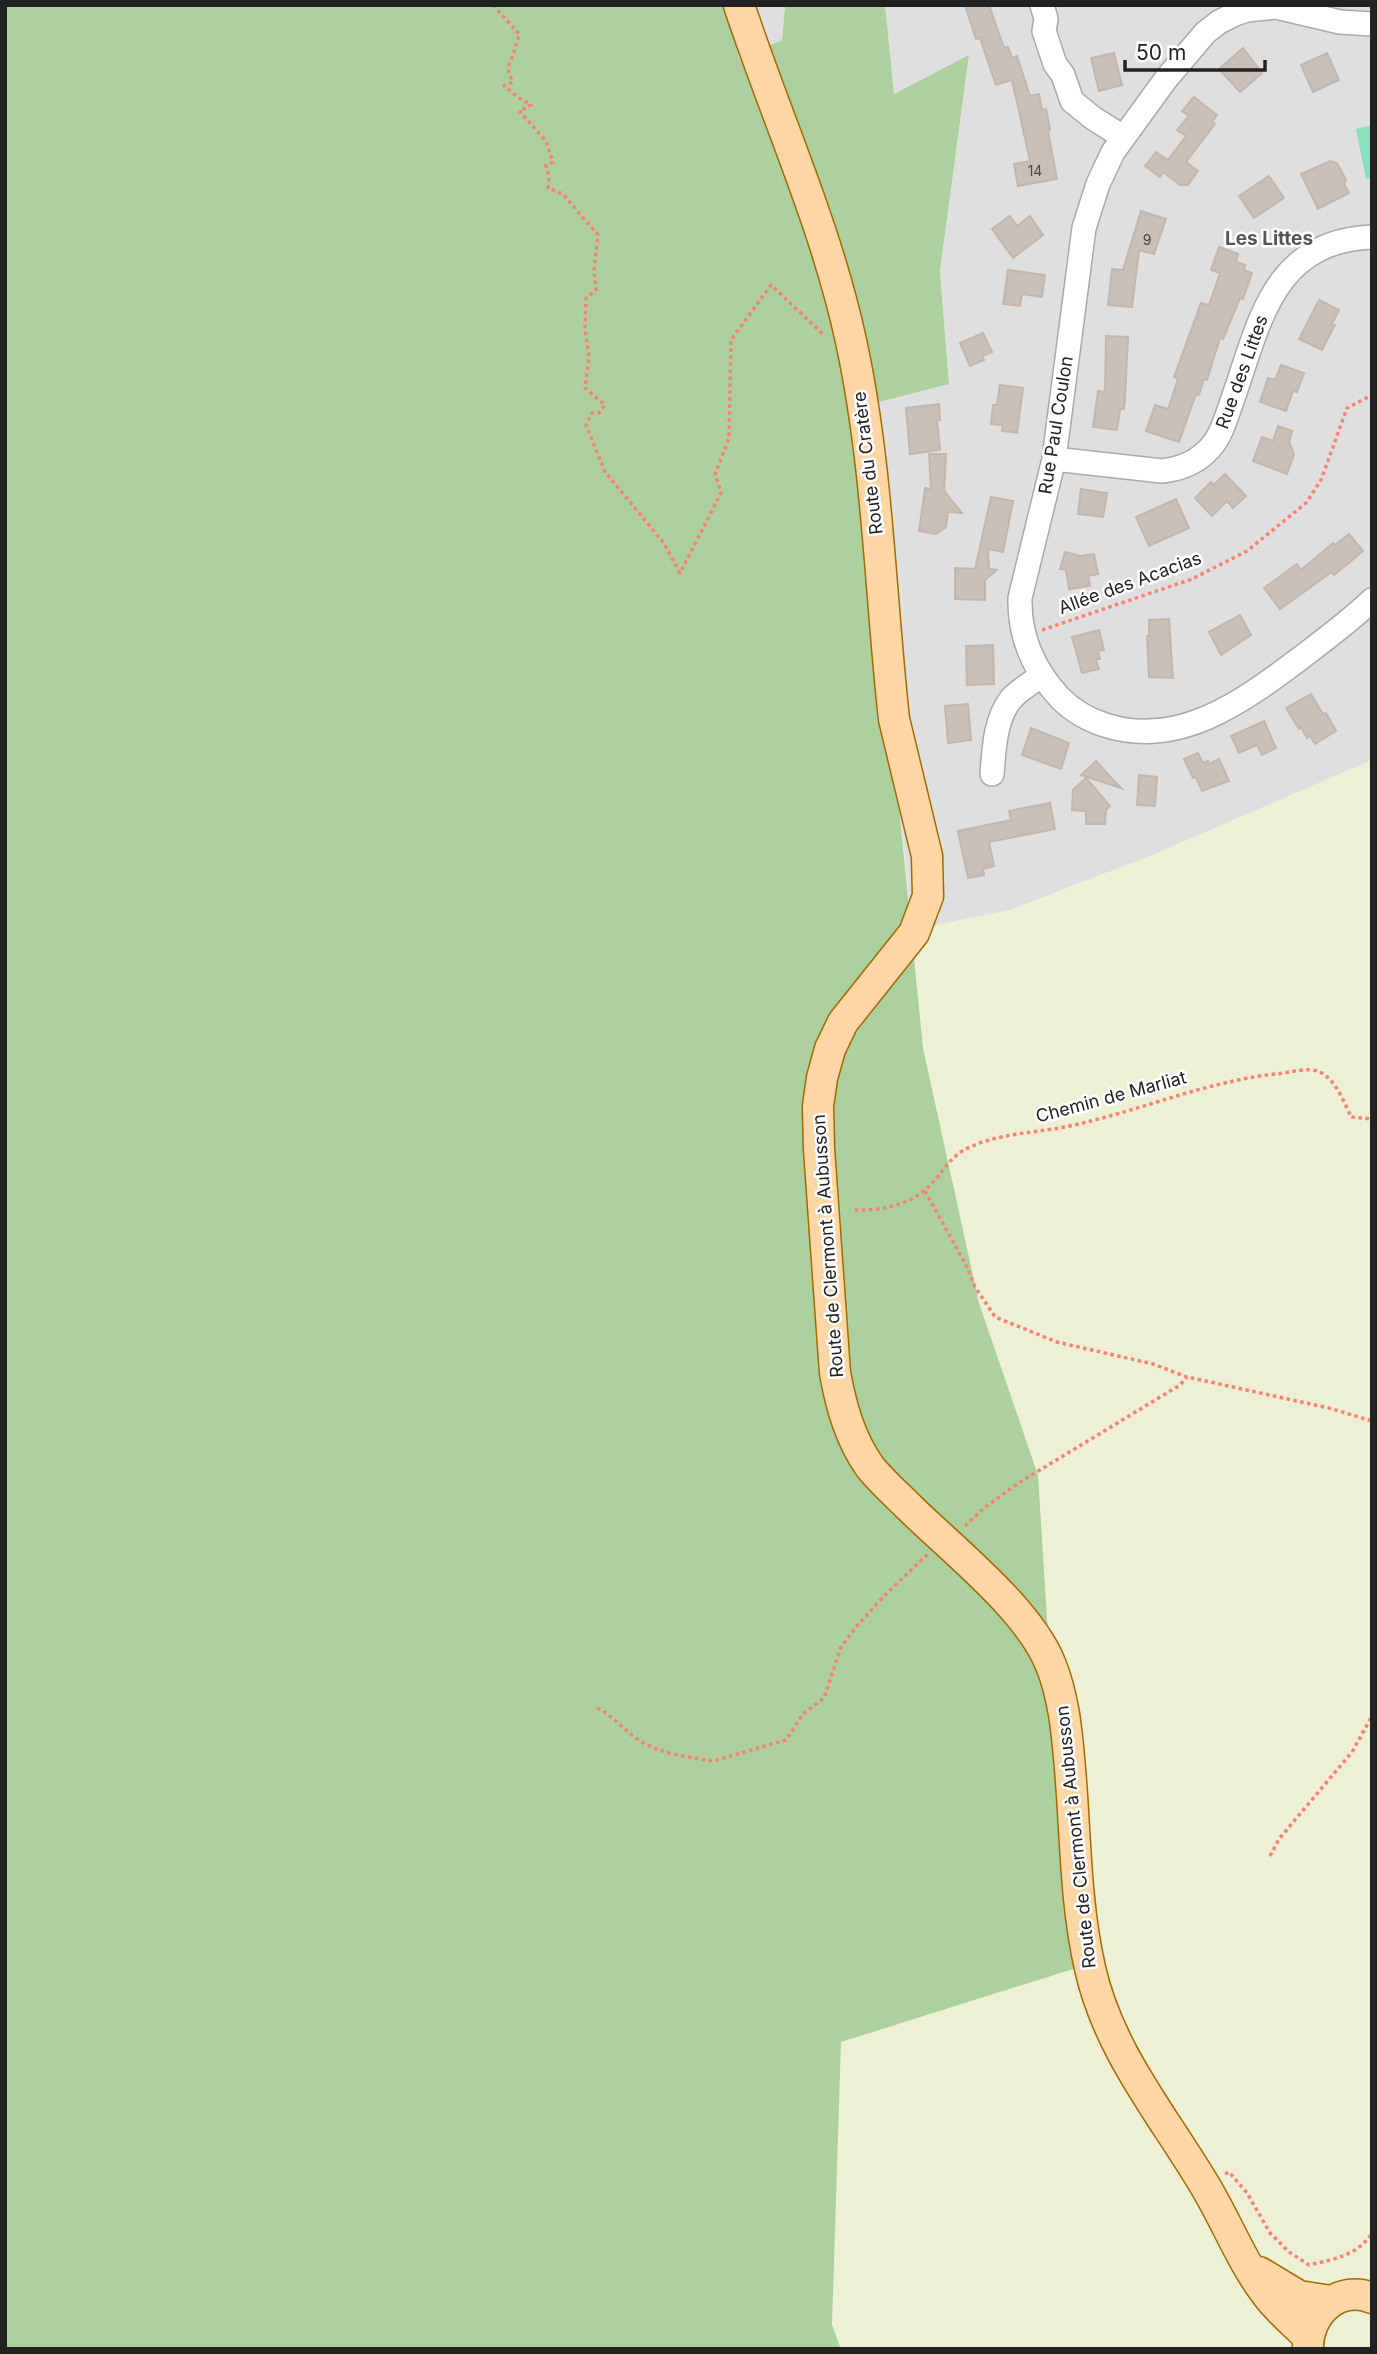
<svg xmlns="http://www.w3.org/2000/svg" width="1377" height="2354" font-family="Inter,sans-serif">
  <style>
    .residential { fill: #e0dfdf }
    .farmland { fill: #eef0d5 }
    .forest { fill: #add19e }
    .pitch { fill: #88e0be }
    .building { fill: #c7bfb8; stroke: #c4b6ab; stroke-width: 2 }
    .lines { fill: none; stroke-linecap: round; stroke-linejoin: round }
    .minor-casing { stroke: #a9a9a9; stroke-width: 26 }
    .major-casing { stroke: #a06b00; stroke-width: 33 }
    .path { stroke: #fa8072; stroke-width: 3.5; stroke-dasharray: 3.5 3.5; stroke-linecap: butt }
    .minor { stroke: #fff; stroke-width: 23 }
    .major { stroke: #fcd6a4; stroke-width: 30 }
    .labels { text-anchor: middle; stroke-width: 5; stroke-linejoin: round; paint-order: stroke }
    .number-label { font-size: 14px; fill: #4b4948 }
    .street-label { font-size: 18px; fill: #222; stroke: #fff }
    .neighbourhood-label { font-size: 19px; font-weight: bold; fill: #555; stroke: #fff }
  </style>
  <rect width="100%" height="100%" fill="#f2efe9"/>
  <g class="residential">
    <polygon points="727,5 785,5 782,40 738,59"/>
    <polygon points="885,5 1372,5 1372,760 1155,854 1010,910 912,930 859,406 949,383 940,271 969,56 894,94"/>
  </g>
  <polygon class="farmland" points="1372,760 1372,2349 841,2349 832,2325 841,2041 1089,1964 1050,1666 1038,1475 979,1303 923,1048 912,930 1010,910 1155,854"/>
  <polygon class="forest" points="5,5 727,5 739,59 782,40 785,5 885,5 894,94 969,55 940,271 949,384 859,407 923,1048 979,1303 1038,1475 1050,1666 1089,1964 841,2042 832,2325 841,2349 5,2349"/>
  <polygon class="pitch" points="1372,125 1372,178 1366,179 1356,129"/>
  <g class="building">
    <polygon points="965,5 989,5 1004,48 1008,47 1012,58 1017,56 1030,96 1039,94 1042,110 1046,109 1050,130 1048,131 1057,179 1018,186 1014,164 1030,161 1012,80 996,85 980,38 976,39"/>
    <polygon points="1243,48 1262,73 1240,92 1219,69"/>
    <polygon points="1114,53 1122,85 1099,91 1091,58"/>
    <polygon points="1327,53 1339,80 1313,92 1301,65"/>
    <polygon points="1194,97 1217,115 1212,122 1215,124 1186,162 1198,171 1188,185 1180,185 1163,172 1160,177 1145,166 1156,152 1168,160 1186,136 1177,130 1189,116 1182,111"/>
    <polygon points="1330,161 1337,163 1346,180 1344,184 1349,193 1318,209 1301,174"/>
    <polygon points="1269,176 1284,198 1254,218 1239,196"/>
    <polygon points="1141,211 1166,219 1154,254 1139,250 1132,307 1108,305 1112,269 1123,270"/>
    <polygon points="1010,216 1017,226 1030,216 1043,235 1013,258 992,229"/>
    <polygon points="1219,247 1238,254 1236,262 1245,265 1244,270 1252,273 1243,299 1240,298 1223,339 1220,338 1207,380 1204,379 1199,395 1196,394 1179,442 1146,431 1155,405 1168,409 1178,379 1174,377 1201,303 1209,305 1220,273 1211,270"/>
    <polygon points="1008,270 1045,275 1042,297 1022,294 1020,306 1003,304"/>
    <polygon points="1319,300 1339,310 1331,326 1335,325 1322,350 1299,339"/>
    <polygon points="983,333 992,352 982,356 984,360 970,366 960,343"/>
    <polygon points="1106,336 1128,337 1125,399 1124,409 1120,409 1117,430 1093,427 1098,391 1105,392"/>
    <polygon points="1281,365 1304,373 1297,392 1293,391 1286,411 1260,402 1268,378 1275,380"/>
    <polygon points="1000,385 1023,388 1017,433 1002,431 1003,425 991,424 993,405 997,405"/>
    <polygon points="939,404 940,420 937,420 940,450 910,454 906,408"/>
    <polygon points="1278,426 1292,431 1289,442 1294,454 1287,474 1253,461 1262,437 1273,441"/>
    <polygon points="929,454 946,454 944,491 962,513 948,512 946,527 936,534 919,531 925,488 931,489"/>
    <polygon points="1225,474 1246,496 1233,508 1227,501 1212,516 1195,498 1211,482 1214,485"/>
    <polygon points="1081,489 1107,493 1103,517 1078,514"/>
    <polygon points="991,497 1013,501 1003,552 988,549 989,569 997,570 985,580 985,600 955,599 955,568 975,569"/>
    <polygon points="1176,499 1189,528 1149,546 1136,517"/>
    <polygon points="1349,534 1363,551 1334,575 1332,572 1280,609 1264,588 1297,564 1301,570 1333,543 1335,545"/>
    <polygon points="1065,552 1080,556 1094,554 1098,574 1088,576 1090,586 1069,589 1066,570 1060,569"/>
    <polygon points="1240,615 1251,635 1221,655 1209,632"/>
    <polygon points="1169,619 1173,678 1149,677 1147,636 1149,636 1149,620"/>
    <polygon points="1099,630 1104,650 1098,651 1100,659 1096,659 1099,669 1082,673 1072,637"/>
    <polygon points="993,645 994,684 967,685 966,646"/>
    <polygon points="1311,694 1323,714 1326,713 1336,731 1315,744 1310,736 1307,738 1301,727 1299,729 1286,708"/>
    <polygon points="968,704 971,740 948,743 945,706"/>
    <polygon points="1264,721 1276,748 1262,755 1257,745 1239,753 1231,736"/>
    <polygon points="1031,728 1069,743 1061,769 1022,755"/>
    <polygon points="1198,753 1203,763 1208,761 1209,764 1219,759 1229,781 1202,791 1196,777 1193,778 1184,759"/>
    <polygon points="1096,761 1121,788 1081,775"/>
    <polygon points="1139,775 1157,777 1155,806 1137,805"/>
    <polygon points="1086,778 1110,806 1106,810 1105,824 1086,824 1086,811 1072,810 1073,790"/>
    <polygon points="1050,803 1055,829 989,842 994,866 983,869 984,875 968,878 958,831 1011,820 1009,811"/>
  </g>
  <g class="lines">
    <defs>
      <g id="minor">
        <polyline points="1042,5 1046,19 1044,31 1055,64 1063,75 1072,101 1093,118 1123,137"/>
        <path d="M1372,24L1340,22L1276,7L1247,10L1235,14L1219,22L1205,33L1166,79L1113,152L1098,184L1084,228L1054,459L1020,598C1019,636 1034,670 1060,698C1073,711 1089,720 1105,725C1178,749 1242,702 1298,660C1323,641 1349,622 1372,600"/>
        <path d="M1054,459L1162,471C1179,469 1194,464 1206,452C1220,440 1225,421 1231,404C1259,327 1270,241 1372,237"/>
        <path d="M992,774C994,749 995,719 1011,699C1019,690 1031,683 1041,676"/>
      </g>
      <g id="major">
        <path d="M739,5C776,117 826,225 851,341C878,465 880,593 894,719L927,856L928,896L914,933L843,1022L830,1049L822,1078L818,1106L819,1149L835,1373C841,1406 850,1439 870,1467C882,1482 897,1495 911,1509C953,1550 1028,1609 1050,1663C1057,1679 1061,1697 1064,1714C1077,1798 1071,1885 1090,1968C1108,2050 1162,2114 1204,2184C1226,2220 1241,2261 1267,2295C1278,2310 1294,2323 1308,2337"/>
        <polyline points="1259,2272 1299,2296 1331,2301"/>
        <path d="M1308,2349C1307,2315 1337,2284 1372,2298"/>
      </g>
    </defs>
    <use href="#minor" class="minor-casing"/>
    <use href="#major" class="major-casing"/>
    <g class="path">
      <path d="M493,5L520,35C515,42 517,45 514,52C509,66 505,67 513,82L504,86L519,98L531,105L524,108V112H520L546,141L553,162L546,165L549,178L548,188L563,194L598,235L594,271L596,290L586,298L585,329L589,358L585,388L605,405L599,413H592L586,425L605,472L663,542L680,573L721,493L715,474L729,438L731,340L771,285L825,336"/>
      <polyline points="1042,630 1192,579 1247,551 1306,503 1321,480 1347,408 1372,395"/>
      <polyline points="925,1191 966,1265 975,1287 995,1317 1057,1342 1153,1364 1187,1377 1329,1408 1372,1421"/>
      <path d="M855,1210C877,1211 907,1206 925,1190C942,1176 947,1157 970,1147C1003,1132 1040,1133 1074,1125C1142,1110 1205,1082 1275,1074C1287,1073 1300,1069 1312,1070C1333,1072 1343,1100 1351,1117L1372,1119"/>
      <polyline points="965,1526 984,1508 1020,1482 1180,1385 1187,1377"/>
      <path d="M597,1708C614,1716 625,1732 642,1742C661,1754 690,1757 713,1761L786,1740L803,1714L824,1698L841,1647L857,1626L884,1596L928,1554"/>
      <polyline points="1270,1856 1279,1839 1352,1752 1372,1716"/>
      <path d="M1225,2174L1229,2172L1247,2193L1270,2233L1289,2252L1309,2265C1334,2259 1357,2256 1372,2233"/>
    </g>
    <use href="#minor" class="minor"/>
    <use href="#major" class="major"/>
  </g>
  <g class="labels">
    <g class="number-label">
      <text x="1035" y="176">14</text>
      <text x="1147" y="245">9</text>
    </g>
    <g class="street-label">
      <text transform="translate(1242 372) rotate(-70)" y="6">Rue des Littes</text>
      <text transform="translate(1056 425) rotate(-81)" y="6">Rue Paul Coulon</text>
      <text transform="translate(868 463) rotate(-97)" y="6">Route du Cratère</text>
      <text transform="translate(1130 583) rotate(-20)" y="6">Allée des Acacias</text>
      <text transform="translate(1111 1097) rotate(-15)" y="6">Chemin de Marliat</text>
      <text transform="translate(828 1246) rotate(-94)" y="6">Route de Clermont à Aubusson</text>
      <text transform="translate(1076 1837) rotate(-96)" y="6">Route de Clermont à Aubusson</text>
    </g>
    <g class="neighbourhood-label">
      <text x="1269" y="245">Les Littes</text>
    </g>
  </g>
  <rect width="1377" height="2354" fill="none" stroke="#222222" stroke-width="14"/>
  <path d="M1125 60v10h140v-10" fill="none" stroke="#222222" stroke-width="3.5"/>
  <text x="1136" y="60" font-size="21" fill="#222222" stroke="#ffffff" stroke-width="5" paint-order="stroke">50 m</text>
</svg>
